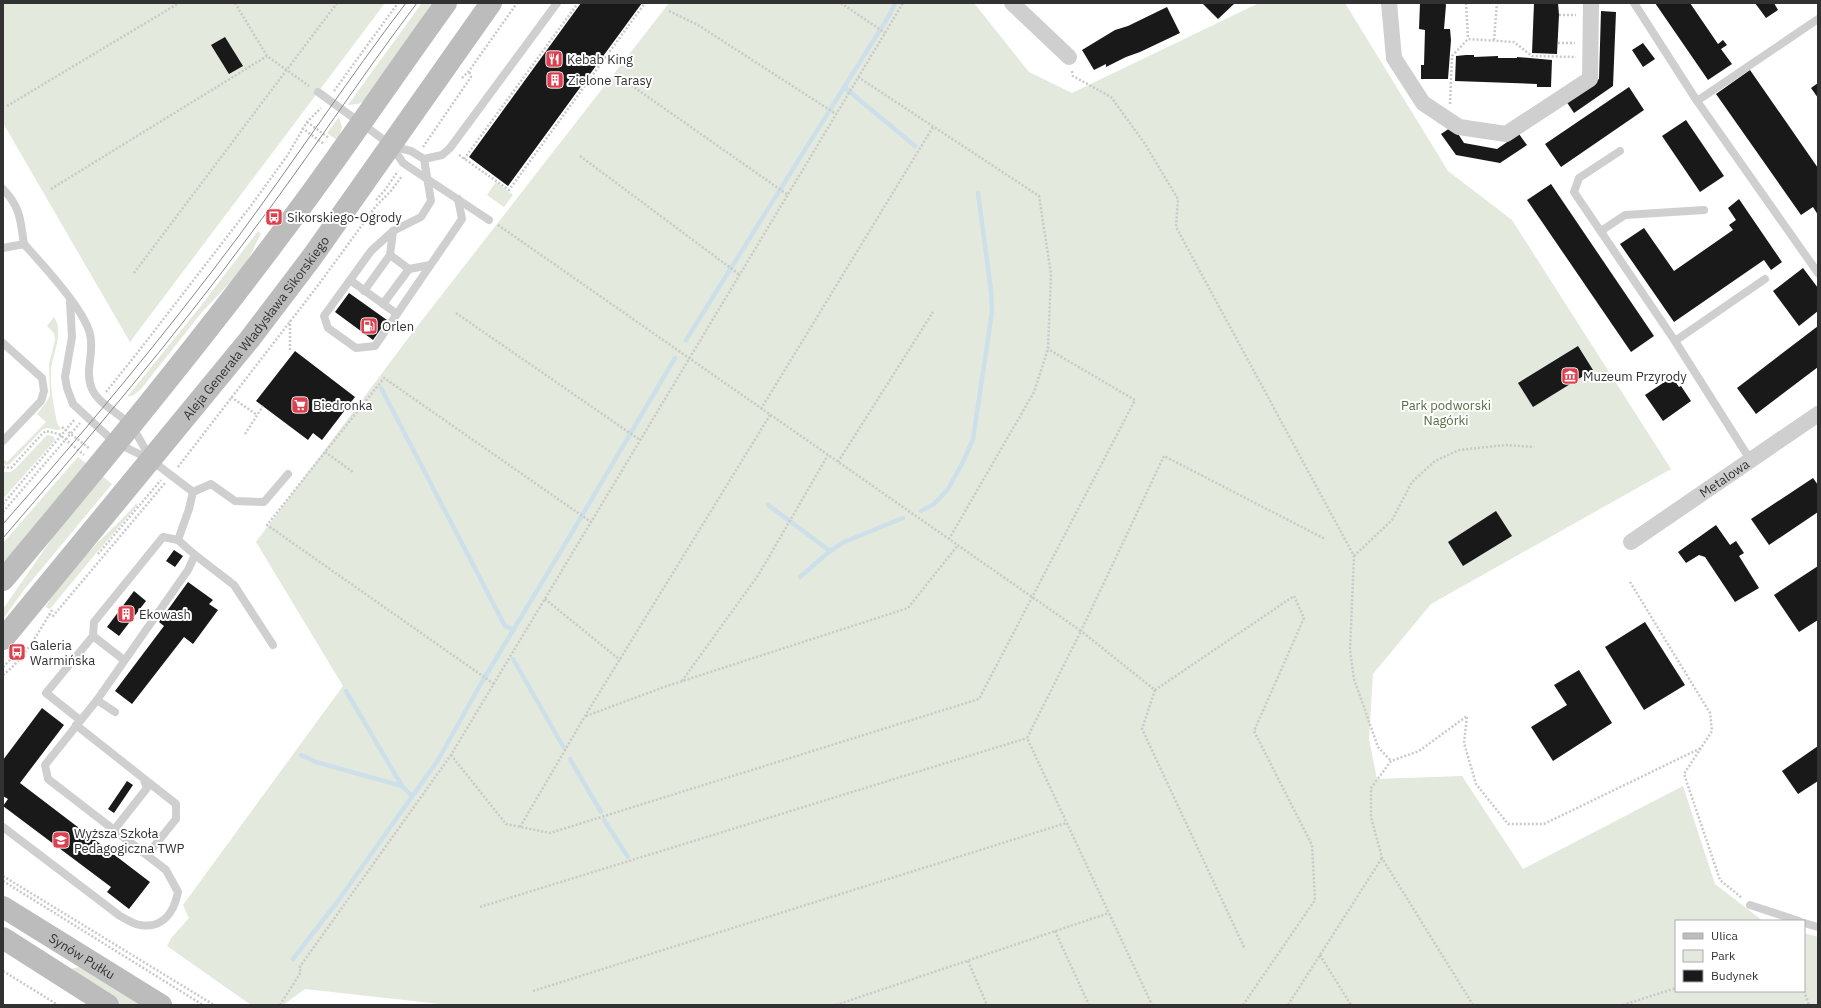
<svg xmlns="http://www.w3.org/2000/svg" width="1821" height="1008" font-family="'IBM Plex Sans',sans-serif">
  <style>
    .green { fill: #e3e9dc }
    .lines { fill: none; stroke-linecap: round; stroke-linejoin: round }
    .stream { stroke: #cde0ea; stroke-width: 4.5 }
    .building { fill: #191919 }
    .path { stroke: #c9c9c9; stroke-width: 2.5; stroke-dasharray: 2 2; stroke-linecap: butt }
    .lane { stroke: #cfcfcf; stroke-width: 8 }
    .street { stroke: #cfcfcf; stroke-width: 16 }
    .secondary { stroke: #bcbcbc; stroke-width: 22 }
    .tram { stroke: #878787; stroke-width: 1 }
    .labels { text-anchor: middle; stroke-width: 4; stroke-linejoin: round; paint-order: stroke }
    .poi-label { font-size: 13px; fill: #323232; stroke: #fff; text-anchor: start }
    .street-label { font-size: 13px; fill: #323232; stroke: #fff }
    .park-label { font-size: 13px; fill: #566d41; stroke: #fff }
  </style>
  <rect width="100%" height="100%" fill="#fff"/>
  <g class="green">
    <polygon points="3,3 385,3 130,342 3,123"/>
    <polygon points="422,3 432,3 364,101 358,104 348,105"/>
    <polygon points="669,3 974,3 1029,72 1072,93 1259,3 1345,3 1448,171 1512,220 1671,469 1431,604 1373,674 1369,739 1377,779 1462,776 1523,869 1683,786 1715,884 1763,921 1676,921 1676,991 1804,991 1804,933 1818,937 1818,1005 449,1005 305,989 283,1005 251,1005 167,946 172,937 189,918 183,905 343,686 256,542 409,337"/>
    <polygon points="339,117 342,127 338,141 327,133"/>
    <polygon points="496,182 513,195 504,207 487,195"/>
    <polygon points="258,231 261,234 243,269 202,312 141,389 134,395 127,397 200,307"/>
    <path d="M54,317C65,333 52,354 51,371C50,388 54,407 57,423L61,429L58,430L47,428L42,430L10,464L6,465L3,463V459L7,462L46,422L37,414L48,400L50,394L49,364L55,340L54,333L47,326Z"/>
    <polygon points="47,435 53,436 55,440 3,499 3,472 10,472 15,469"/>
    <polygon points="78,457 87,464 3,565 3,543"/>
    <polygon points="101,475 112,484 24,590 3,619 3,609 69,514"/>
    <path d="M136,504L138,505L97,552L50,609L46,607C67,566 106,538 136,504Z"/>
    <polygon points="95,964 161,1005 108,1005 70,969"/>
  </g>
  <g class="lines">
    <g class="stream">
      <polyline points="844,87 915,146"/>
      <polyline points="686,340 890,14 895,3"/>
      <polyline points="381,388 505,626 514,630"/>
      <polyline points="768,505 830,551"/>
      <polyline points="921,511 934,504 948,489 963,462 973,439 992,312 991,291 978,193"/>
      <polyline points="800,577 830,551 844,542 903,518"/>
      <polyline points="513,659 564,748"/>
      <polyline points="346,691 402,786 412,796"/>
      <polyline points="301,755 316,762 402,786"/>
      <polyline points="570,759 601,812"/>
      <polyline points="604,820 628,857"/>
      <polyline points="293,959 338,901 438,760 483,680 564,546 675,358"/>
    </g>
  </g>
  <g class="building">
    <polygon points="581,3 642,3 508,186 469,157"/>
    <polygon points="1202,3 1235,3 1218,19"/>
    <polygon points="1420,3 1445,3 1446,5 1444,29 1450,29 1451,40 1448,79 1421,79 1421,65 1424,65 1425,30 1419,29"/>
    <polygon points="1534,3 1558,3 1559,15 1557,54 1532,53"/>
    <polygon points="1655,3 1690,3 1718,44 1723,40 1727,45 1721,49 1732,64 1708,80"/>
    <polygon points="1755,3 1774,3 1778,10 1766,18"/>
    <polygon points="1167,7 1180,33 1140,52 1126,57 1106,67 1106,64 1094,70 1082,50 1115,30 1128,26"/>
    <polygon points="1601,11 1616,12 1613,86 1574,113 1566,101 1599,79"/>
    <polygon points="225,37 243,66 229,74 211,45"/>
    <polygon points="1643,43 1655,59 1643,67 1632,50"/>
    <polygon points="1466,55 1474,55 1474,57 1498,56 1498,58 1517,58 1517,57 1552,60 1551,87 1537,87 1537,84 1455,81 1456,56"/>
    <polygon points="1750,70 1818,168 1818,215 1813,207 1801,215 1716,94"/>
    <polygon points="1818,83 1818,98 1811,88"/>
    <polygon points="1629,87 1644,110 1561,167 1545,144"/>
    <polygon points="1686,120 1724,176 1700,192 1662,136"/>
    <polygon points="1453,126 1464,143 1497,149 1519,134 1527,145 1500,163 1456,155 1441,134"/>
    <polygon points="1551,184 1654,336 1631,352 1527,200"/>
    <polygon points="1739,199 1782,262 1771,270 1764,260 1674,322 1620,244 1644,228 1674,271 1733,230 1729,225 1736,220 1728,208"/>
    <polygon points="1803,268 1818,288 1818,311 1799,326 1773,291"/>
    <polygon points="349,293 387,320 373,340 335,312"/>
    <polygon points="1818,326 1818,367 1756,414 1737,388"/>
    <polygon points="1578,346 1593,370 1533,407 1518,383"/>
    <polygon points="295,351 355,397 322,440 313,433 308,440 256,401"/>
    <polygon points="1672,377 1679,387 1681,386 1691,401 1663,421 1645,395"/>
    <polygon points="1813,478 1818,485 1818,512 1769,545 1751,519"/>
    <polygon points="1496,511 1512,536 1463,566 1448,542"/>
    <polygon points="1716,525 1730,545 1736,541 1744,553 1739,556 1759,588 1735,602 1705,557 1699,555 1686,563 1678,552"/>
    <polygon points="174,550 183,556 175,567 166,561"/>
    <polygon points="1818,566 1818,620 1799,632 1774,595"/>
    <polygon points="188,582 213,600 209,604 218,610 193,644 184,637 132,704 115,691 164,626 159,622"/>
    <polygon points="134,591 146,601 119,636 107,627"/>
    <polygon points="1645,622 1685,685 1644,710 1605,647"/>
    <polygon points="1579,670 1612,723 1553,761 1531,727 1567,705 1554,685"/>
    <polygon points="42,708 64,725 20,783 150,882 129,909 107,892 111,887 3,806 8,799 3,796 3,760"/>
    <polygon points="1818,746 1818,781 1798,794 1782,771"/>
    <polygon points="127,781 133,785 114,813 108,809"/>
  </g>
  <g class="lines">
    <g class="path">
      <polyline points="235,3 267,56 309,86"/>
      <polyline points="841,3 885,33"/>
      <polyline points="1466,3 1468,39"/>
      <polyline points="669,11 698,25 836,114"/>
      <polyline points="1559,15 1576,15"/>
      <polyline points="1494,40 1497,3"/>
      <polyline points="1558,43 1575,43"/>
      <polyline points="1072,71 1073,76 1111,97 1145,144 1178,199 1176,227 1354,556 1350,650 1354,679 1378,747 1391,761"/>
      <polyline points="858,77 1039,196 1051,274 1048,349 1034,392 949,539"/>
      <polyline points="462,78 469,71 517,3"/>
      <polyline points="628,83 788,195"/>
      <polyline points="334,91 398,3"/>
      <polyline points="1450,104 1452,56 1468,39 1514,42 1532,56 1576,57"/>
      <polyline points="7,106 179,3"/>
      <polyline points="307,122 329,138"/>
      <polyline points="302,128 324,144"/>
      <polyline points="423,147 471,77 469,71"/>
      <polyline points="459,155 509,190 645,3"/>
      <polyline points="580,156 740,275"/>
      <polyline points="464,159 578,3"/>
      <polyline points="51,189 267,56"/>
      <polyline points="376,200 385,190 398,171"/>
      <polyline points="498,225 1081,631 1027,738 1152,1005"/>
      <polyline points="134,273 337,3"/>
      <polyline points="456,313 640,440"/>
      <polyline points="290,350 290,321"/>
      <polyline points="106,392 138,352 250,207 287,156 307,122 321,108"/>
      <polyline points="231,397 257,415"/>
      <polyline points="761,409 933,127"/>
      <polyline points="62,427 90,449"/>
      <polyline points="245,434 263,406"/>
      <polyline points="325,452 353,472"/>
      <polyline points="838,462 933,312"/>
      <polyline points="3,467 11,468 42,434 46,431 59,434 84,455"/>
      <polyline points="178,467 319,284 376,206 391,191 402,176"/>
      <polyline points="3,504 75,419"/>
      <polyline points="3,512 80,423"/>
      <polyline points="98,554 161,480"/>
      <polyline points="1354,556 1392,520 1412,482 1435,461 1459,450 1506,445 1534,447"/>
      <polyline points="1630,582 1710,713 1712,731 1684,774 1720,880 1742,898"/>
      <polyline points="545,599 620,660"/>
      <polyline points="49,614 53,616 165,483"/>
      <polyline points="3,667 18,652"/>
      <path d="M3,675C24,659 38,633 52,610"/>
      <polyline points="682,681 759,574 828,455"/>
      <polyline points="494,684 267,525 384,378 591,522"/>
      <polyline points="1155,690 1142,729 1245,949"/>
      <polyline points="586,716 664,687 908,608 958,545"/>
      <polyline points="451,755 506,824 550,833 979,699 1135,400 1048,349"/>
      <polyline points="520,827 585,716 770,415"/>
      <polyline points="3,876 214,1005"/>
      <polyline points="3,881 203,1005"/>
      <polyline points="480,907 1027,738"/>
      <polyline points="1055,931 1089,1005"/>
      <polyline points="1320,955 1351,1005"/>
      <polyline points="968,961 987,1005"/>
      <polyline points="3,971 58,1005"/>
      <polyline points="533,991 1066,823"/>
      <polyline points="1804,991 1809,1005"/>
      <polyline points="280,1005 301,972 299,968 451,755 903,3"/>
      <polyline points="836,1005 1109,913"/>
      <polyline points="1243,1005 1315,900 1312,845 1254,731 1304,618 1294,596 1155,690 1081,631 1164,456 1325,539"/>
      <polyline points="1288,1005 1382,858"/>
      <polyline points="1473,1005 1382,858 1371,817 1371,788 1391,761 1419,751 1467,716 1464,743 1476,784 1508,824 1544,824 1701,748"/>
      <polyline points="1623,1005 1676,988"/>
    </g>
    <g class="lane">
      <polyline points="1634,3 1697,101 1818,273"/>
      <polyline points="318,92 391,145 403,163 489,220"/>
      <polyline points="1697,101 1818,19"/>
      <polyline points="391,146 411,151 424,159 442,155 450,148 557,3"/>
      <polyline points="1620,151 1579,178 1574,192 1675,341 1751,461"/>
      <polyline points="424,159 431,201 421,217 393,231 371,251 324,316 328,328 356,348 375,346 462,219 458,199"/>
      <path d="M3,189C21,208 20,219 24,244"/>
      <polyline points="393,231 390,255 409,269 430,265"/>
      <polyline points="1601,231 1625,215 1704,210"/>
      <path d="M3,248L24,244C42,264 84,309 90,334C95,352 84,371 92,389C99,405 120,413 131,426C139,436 144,448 150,458"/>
      <polyline points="350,280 397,314"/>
      <polyline points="364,291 390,255"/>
      <polyline points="70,301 72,337 65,377 67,388 73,404 113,441 151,460 193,492"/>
      <polyline points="383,304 409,269"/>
      <polyline points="1675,341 1765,279"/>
      <polyline points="3,343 42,378 44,391 41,401 3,441"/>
      <polyline points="193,492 211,484 235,501 264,502 288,474"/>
      <polyline points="178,540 189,509 193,492"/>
      <polyline points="195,555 234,585 273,645"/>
      <polyline points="97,700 115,712"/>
      <polyline points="80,720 46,693 93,636"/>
      <polyline points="76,725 176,804 176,819 147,855"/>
      <path d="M3,827L120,916C126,919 133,924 140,925C163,929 174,912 178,892L166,870L48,779L45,765L97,700L188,570L195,555L178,540L163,537L94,622L93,636L124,660"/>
      <polyline points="114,830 147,788 144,780"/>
      <polyline points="1750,905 1799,921"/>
      <polyline points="1804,923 1818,927"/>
    </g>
    <g class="street">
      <polyline points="1012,3 1069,57"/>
      <polyline points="1389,3 1394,58 1423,103 1459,127 1506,134 1590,79 1591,3"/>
      <path id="s1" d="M1631,542L1818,414"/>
    </g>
    <g class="secondary">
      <path d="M3,580C98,467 192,353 280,235C338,159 390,80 446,3"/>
      <path id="s2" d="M3,639L249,340L312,257L491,3"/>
      <path id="s3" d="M3,907L161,1005"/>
      <polyline points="3,938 108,1005"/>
    </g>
    <g class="tram">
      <path d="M3,524C85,431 164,336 238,237C295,160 348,79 406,3"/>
      <path d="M3,538C89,438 174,338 252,232C309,157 360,78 417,3"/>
    </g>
  </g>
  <defs>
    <symbol id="restaurant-square" viewBox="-11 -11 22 22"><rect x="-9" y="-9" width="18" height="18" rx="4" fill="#dd414f" stroke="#fff"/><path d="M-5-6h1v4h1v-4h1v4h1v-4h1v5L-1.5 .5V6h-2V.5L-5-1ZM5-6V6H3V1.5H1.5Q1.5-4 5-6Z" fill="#fff"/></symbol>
    <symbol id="building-square" viewBox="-11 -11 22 22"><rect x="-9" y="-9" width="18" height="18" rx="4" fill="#dd414f" stroke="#fff"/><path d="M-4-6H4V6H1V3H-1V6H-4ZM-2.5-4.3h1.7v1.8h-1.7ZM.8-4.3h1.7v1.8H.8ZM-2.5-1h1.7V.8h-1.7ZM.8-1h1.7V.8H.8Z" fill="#fff"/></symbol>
    <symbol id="bus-square" viewBox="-11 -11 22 22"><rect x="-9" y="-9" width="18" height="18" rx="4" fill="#dd414f" stroke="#fff"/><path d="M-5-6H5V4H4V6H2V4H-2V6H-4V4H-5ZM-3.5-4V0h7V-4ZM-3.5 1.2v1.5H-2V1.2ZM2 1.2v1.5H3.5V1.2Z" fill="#fff"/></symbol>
    <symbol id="fuel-square" viewBox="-11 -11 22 22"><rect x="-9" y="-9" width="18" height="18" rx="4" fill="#dd414f" stroke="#fff"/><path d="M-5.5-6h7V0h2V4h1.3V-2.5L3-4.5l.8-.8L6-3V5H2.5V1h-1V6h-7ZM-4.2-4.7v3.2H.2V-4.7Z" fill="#fff"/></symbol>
    <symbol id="museum-square" viewBox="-11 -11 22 22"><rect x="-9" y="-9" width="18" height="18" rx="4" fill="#dd414f" stroke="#fff"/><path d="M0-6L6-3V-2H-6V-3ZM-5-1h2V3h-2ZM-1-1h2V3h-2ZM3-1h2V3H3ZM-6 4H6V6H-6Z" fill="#fff"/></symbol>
    <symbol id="supermarket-square" viewBox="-11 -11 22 22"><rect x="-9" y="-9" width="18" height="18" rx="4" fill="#dd414f" stroke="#fff"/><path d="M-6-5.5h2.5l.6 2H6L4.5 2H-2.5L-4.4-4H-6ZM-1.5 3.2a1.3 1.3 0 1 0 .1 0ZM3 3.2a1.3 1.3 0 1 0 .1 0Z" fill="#fff"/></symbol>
    <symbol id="university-square" viewBox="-11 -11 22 22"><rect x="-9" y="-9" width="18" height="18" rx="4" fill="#dd414f" stroke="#fff"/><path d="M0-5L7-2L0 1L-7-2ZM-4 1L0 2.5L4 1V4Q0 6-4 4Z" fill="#fff"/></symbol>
  </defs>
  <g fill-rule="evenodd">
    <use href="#restaurant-square" x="544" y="49" width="20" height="20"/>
    <use href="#building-square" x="545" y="70" width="20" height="20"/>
    <use href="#bus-square" x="264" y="207" width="20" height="20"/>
    <use href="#fuel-square" x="359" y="316" width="20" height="20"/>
    <use href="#museum-square" x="1560" y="366" width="20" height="20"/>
    <use href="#supermarket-square" x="290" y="395" width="20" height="20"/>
    <use href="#building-square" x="116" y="604" width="20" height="20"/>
    <use href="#bus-square" x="7" y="642" width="20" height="20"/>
    <use href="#university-square" x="51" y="830" width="20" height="20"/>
  </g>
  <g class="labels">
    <g class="poi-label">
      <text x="567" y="64">Kebab King</text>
      <text x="568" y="85">Zielone Tarasy</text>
      <text x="287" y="222">Sikorskiego-Ogrody</text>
      <text x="382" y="331">Orlen</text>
      <text x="1583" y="381">Muzeum Przyrody</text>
      <text x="313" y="410">Biedronka</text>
      <text x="139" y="619">Ekowash</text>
      <text x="30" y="650">Galeria<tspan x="30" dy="15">Warmińska</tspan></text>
      <text x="74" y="838">Wyższa Szkoła<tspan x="74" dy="15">Pedagogiczna TWP</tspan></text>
    </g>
    <g class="street-label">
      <text dy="5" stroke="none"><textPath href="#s2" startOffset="401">Aleja Generała Władysława Sikorskiego</textPath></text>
      <text dy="5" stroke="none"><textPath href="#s1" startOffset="113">Metalowa</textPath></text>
      <text dy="5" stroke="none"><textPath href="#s3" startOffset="93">Synów Pułku</textPath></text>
    </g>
    <g class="park-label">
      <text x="1446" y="410">Park podworski<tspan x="1446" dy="15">Nagórki</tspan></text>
    </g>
  </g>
  <rect width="1821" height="1008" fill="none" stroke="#323232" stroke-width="8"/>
  <rect x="1675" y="920" width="130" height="72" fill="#ffffff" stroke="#adadad"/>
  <rect x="1683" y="933" width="20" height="6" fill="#bcbcbc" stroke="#adadad"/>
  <text x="1711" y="940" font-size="12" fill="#323232">Ulica</text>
  <rect x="1683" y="950" width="20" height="12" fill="#e3e9dc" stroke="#adadad"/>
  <text x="1711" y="960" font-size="12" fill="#323232">Park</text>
  <rect x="1683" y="970" width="20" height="12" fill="#191919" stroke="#adadad"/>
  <text x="1711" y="980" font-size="12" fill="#323232">Budynek</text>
</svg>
